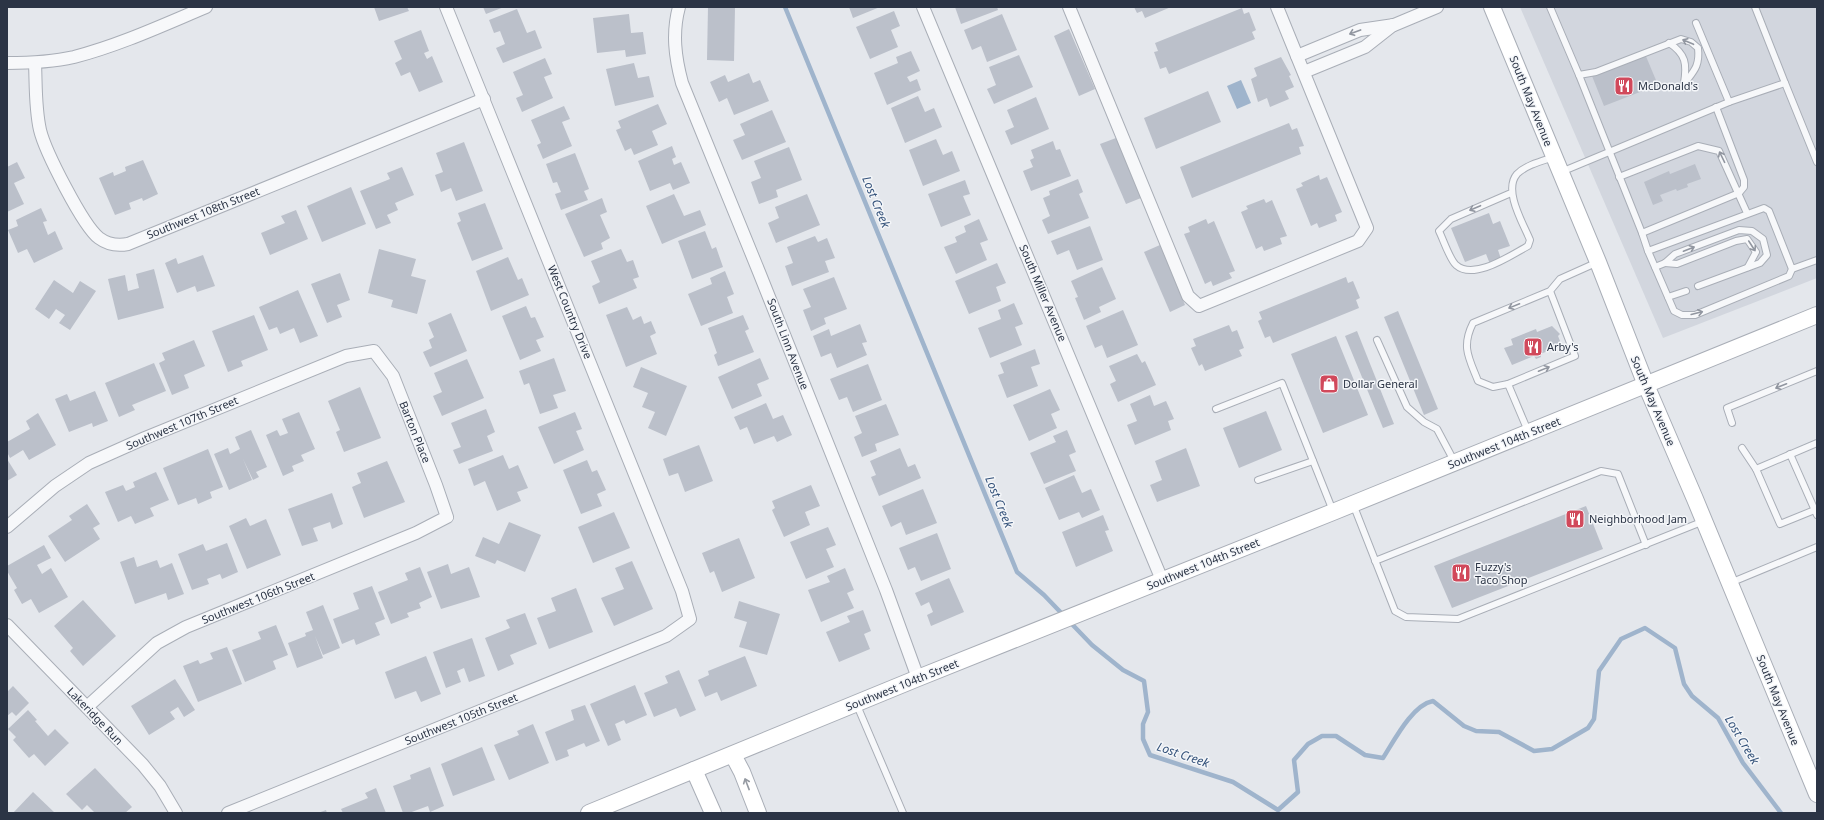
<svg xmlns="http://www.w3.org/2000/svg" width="1824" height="820" font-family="'Noto Sans',sans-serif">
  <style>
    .built { fill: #d2d6de }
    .water { fill: #9fb4cc }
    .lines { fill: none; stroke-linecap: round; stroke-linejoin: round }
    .stream { stroke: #9fb4cc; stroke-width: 4.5 }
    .building { fill: #bbc0ca }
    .lane-casing { stroke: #a9aeb7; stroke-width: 8 }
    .street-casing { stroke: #a9aeb7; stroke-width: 14 }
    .secondary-casing { stroke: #a9aeb7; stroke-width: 18 }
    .lane { stroke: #f7f8fa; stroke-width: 6 }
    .street { stroke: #f7f8fa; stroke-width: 12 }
    .secondary { stroke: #fff; stroke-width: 16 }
    .oneway { stroke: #9196a0 }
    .oneway2 { stroke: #959aa2 }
    .labels { text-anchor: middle; stroke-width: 3; stroke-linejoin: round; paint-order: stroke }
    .poi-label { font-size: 11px; fill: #2b3445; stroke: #f4f6f9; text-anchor: start }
    .street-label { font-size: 11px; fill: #2b3445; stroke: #f4f6f9 }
    .water-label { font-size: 12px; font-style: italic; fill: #34527a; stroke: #f4f6f9 }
  </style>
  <rect width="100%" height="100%" fill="#e4e7ec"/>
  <polygon class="built" points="1520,7 1817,7 1817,278 1663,338"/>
  <polygon class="water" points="1241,80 1251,103 1237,109 1227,86"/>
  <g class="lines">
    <path class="stream" d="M785,7L1017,572L1044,595L1092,645L1123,670L1144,681L1148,712L1143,724V739L1150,755L1233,782L1278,810L1298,792L1294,760L1308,744L1322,736H1336L1365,755L1383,758C1394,741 1412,705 1433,701L1464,726L1476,731L1499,732L1534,751L1552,749L1588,728L1594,719L1599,671L1621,639L1645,628L1675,648L1684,684L1692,696L1718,718L1743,763L1781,813"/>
  </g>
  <g class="building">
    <polygon points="374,7 407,7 409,11 379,21"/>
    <polygon points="483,7 504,7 486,14"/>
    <polygon points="708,7 735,7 734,61 707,60"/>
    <polygon points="849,7 880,7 853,18"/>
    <polygon points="955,7 997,7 998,10 961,24"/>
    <polygon points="1134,7 1171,7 1145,18 1142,11 1137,13"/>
    <polygon points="1242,8 1244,14 1249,12 1256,30 1252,32 1255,39 1169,74 1166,67 1160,69 1154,52 1158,51 1155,43"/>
    <polygon points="517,9 527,33 535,30 542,48 503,63 496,48 505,44 500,31 494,33 489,20"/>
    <polygon points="894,11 900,26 891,30 898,47 870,59 856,27"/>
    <polygon points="629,14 631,33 643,32 646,54 626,57 625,50 597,53 593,18"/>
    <polygon points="1002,14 1017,50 987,62 981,46 972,50 964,30"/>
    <polygon points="1069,29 1095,89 1079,96 1054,36"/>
    <polygon points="421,30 429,51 424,53 427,59 432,56 443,82 419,92 410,72 401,76 395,63 402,59 394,41"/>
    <polygon points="911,51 920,71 907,77 910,82 917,79 921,90 887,105 874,73 898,63 896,57"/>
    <polygon points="1645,54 1658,85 1604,106 1592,76"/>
    <polygon points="1019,55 1033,87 994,104 987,89 996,85 989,67"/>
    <polygon points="1281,57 1291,75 1289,76 1294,87 1285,91 1289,99 1270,107 1267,98 1258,102 1251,79 1257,76 1254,68"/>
    <polygon points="545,58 552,74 544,77 553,98 522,112 516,98 523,95 513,72"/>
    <polygon points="634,63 638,78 649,76 654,97 615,106 606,69"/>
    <polygon points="749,73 753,83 760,80 769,101 734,115 727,98 719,102 710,82 725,75 728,82"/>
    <polygon points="1208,91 1221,122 1156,149 1144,118"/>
    <polygon points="918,96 925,112 934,108 942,127 905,143 891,108"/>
    <polygon points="1036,97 1049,129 1011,145 1005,131 1014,127 1007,110"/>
    <polygon points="658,104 667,124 652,131 658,145 634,155 631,148 625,151 616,130 621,128 618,121"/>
    <polygon points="564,106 570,119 562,122 572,146 543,159 537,145 541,143 531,120"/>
    <polygon points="772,110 786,142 742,160 733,140 745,135 740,124"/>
    <polygon points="1289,123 1292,130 1297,128 1304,146 1299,147 1301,154 1192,198 1180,167"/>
    <polygon points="1116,138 1141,198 1126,204 1100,144"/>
    <polygon points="936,139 943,155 952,151 960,171 923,186 909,150"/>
    <polygon points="1053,141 1056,150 1060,149 1071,176 1031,191 1023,171 1033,167 1030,160 1034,158 1031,150"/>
    <polygon points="464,142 483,191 456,201 451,188 441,192 435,175 443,172 436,153"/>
    <polygon points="672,146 676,157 672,159 674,165 681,162 690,183 673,190 670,183 650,191 638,161"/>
    <polygon points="789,147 802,180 776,190 778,197 759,204 751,182 761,178 754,161"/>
    <polygon points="575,153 589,189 584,191 588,200 561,210 555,194 561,192 557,182 553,183 546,164"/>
    <polygon points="143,160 158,194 143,201 142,198 129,203 131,209 115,215 99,178 113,172 114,176 126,171 125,167"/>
    <polygon points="17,162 25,178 14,183 24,204 7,212 7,167"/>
    <polygon points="1695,164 1701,179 1687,184 1688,187 1677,191 1676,189 1660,195 1663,201 1653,205 1644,182 1669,171 1670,174"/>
    <polygon points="402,167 414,195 395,203 398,210 387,215 391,223 376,229 360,191 390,179 387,173"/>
    <polygon points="1319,175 1320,180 1327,177 1342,212 1335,215 1337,221 1319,228 1317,223 1311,226 1296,189 1303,186 1301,183"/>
    <polygon points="1078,179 1083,192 1079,194 1089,218 1048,234 1042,220 1050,216 1043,198 1050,195 1049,191"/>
    <polygon points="965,180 970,194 963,196 971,215 941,227 928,194"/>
    <polygon points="351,187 366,224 322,242 307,206"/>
    <polygon points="674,194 684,216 700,210 706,225 662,244 646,206"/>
    <polygon points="807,194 820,225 776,243 768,223 779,218 775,207"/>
    <polygon points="602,198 607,212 600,215 610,238 601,243 603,249 584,257 565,214"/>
    <polygon points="1264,199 1266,203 1272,200 1287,236 1280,238 1282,244 1264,251 1262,246 1256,249 1241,212 1248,209 1246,206"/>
    <polygon points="485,203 503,249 472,261 457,223 461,221 458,213"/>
    <polygon points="41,208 47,221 43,222 48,235 55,231 63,249 34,263 27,249 18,253 8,230 18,226 16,220"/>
    <polygon points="296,210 308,239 270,255 261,233 285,223 281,216"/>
    <polygon points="1489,213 1493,224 1500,221 1510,246 1498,250 1501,259 1490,264 1486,254 1465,262 1451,228"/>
    <polygon points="979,219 988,240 980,243 987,260 956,274 944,247 957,242 955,237 966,232 964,226"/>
    <polygon points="1206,219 1208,224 1214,221 1235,271 1229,273 1232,278 1213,286 1211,281 1205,284 1184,234 1190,232 1188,227"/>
    <polygon points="1090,226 1103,260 1077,270 1069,250 1057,255 1051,241"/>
    <polygon points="705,231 712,249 716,247 723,267 692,279 678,241"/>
    <polygon points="815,236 818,242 827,238 835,258 825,261 829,272 792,286 785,266 793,263 787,247"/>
    <polygon points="1160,245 1185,305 1170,312 1144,252"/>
    <polygon points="379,249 416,259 411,276 426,280 417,314 391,307 393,300 368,293"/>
    <polygon points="621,249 627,262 633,260 639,277 633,279 637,288 599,304 592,286 600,282 591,261"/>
    <polygon points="203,255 215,286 197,292 195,286 177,293 165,263 176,258 178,264"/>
    <polygon points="508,257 518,280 522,278 529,295 491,311 476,271"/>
    <polygon points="997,263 1006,283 996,287 1001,301 969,314 955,281"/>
    <polygon points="1102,267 1116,299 1099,307 1101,312 1084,320 1075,298 1078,297 1071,281"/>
    <polygon points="154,269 164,308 118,320 108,279 125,275 128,291 139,288 136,274"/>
    <polygon points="725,271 734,294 727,297 733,313 701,326 688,294 712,284 710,278"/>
    <polygon points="340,273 350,300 337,305 342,317 327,323 311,284"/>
    <polygon points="834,277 847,309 824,318 826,324 811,331 803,310 811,307 803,289"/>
    <polygon points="1346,277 1348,283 1353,281 1360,298 1356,300 1359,308 1273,343 1270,336 1265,338 1258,321 1262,319 1259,312"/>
    <polygon points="54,280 73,293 80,281 96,291 70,330 59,323 65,315 56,309 49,319 35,309"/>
    <polygon points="298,290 318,336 300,343 294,328 280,334 277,327 269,330 259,307"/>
    <polygon points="1014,303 1023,324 1015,327 1022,345 990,358 978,328 1001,319 998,310"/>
    <polygon points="526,306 531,318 535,317 544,337 536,340 541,351 520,360 502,316"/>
    <polygon points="627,307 633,320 641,316 644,324 651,321 656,333 650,336 657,354 626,367 606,315"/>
    <polygon points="1123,310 1138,345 1107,358 1102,345 1095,348 1086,326"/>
    <polygon points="1398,311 1438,409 1424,415 1384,317"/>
    <polygon points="451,313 467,351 430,367 423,352 432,348 429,340 434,337 428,323"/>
    <polygon points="254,315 268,350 241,361 243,366 228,372 212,331"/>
    <polygon points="743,315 749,329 745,331 754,352 718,366 714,355 717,353 708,328"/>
    <polygon points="860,324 867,342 862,343 867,355 837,368 831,353 821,357 813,336 829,329 831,336"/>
    <polygon points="1229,325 1232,332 1237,330 1244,348 1239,350 1242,356 1205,371 1202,364 1199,366 1191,348 1196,346 1193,339"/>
    <polygon points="1552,326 1560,334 1558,336 1562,346 1540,354 1541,357 1536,359 1534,356 1512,365 1504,348 1513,345 1511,339 1536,329 1537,332"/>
    <polygon points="1357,331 1394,424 1383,428 1345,336"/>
    <polygon points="1336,336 1368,415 1323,433 1291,354"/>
    <polygon points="194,340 205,366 184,375 189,388 172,395 159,363 165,360 162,353"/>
    <polygon points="1035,349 1040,364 1031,367 1038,386 1007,398 998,375 1004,373 1000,363"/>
    <polygon points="1137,354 1142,363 1145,361 1156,385 1118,402 1110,384 1116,381 1109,366"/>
    <polygon points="554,358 566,391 553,395 558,408 540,414 529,383 524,385 519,371"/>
    <polygon points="760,358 769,379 757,384 762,396 732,409 718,377"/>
    <polygon points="467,359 484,398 442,416 433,396 442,392 434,373"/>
    <polygon points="154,363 166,391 132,405 135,410 119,417 105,383"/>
    <polygon points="868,364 882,400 853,412 847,397 839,400 830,379"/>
    <polygon points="641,367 687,386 666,436 648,428 655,412 642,407 648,393 633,387"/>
    <polygon points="360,387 381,438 344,452 336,432 340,430 328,401"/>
    <polygon points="1050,389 1060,410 1051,414 1057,428 1029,441 1013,405"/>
    <polygon points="95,391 108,421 93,427 92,423 69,432 55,399 67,394 70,401"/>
    <polygon points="1150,395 1154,406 1166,401 1174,419 1168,421 1171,430 1135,445 1127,425 1137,421 1130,404"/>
    <polygon points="766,403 773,419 783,415 792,435 777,442 774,436 754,444 747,427 740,430 734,417"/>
    <polygon points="886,404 899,435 875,444 877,451 862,457 854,437 862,433 855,416"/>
    <polygon points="486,409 495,432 487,436 493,451 459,464 453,450 461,447 451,423"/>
    <polygon points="1266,411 1282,450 1239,468 1223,428"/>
    <polygon points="299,412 315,449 301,455 304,461 292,466 294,471 283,476 266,435 277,430 280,436 288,433 282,419"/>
    <polygon points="575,412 582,429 576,431 584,450 554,464 538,427"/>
    <polygon points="38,413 56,445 29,460 23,450 10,458 7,452 7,442 30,429 26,421"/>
    <polygon points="251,430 267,467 256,472 259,477 253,480 243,459 252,480 229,490 214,454 228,448 230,454 240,449 235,437"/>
    <polygon points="1067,430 1076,452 1069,455 1076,471 1044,484 1030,453 1056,442 1053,436"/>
    <polygon points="699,445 713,481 685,492 678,473 669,476 663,459"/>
    <polygon points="900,448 908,467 915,464 921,478 879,496 871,477 876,475 870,461"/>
    <polygon points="1186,448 1200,486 1157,502 1150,485 1162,480 1155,461"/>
    <polygon points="208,449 223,487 210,492 212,498 198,504 196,498 178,505 163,468"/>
    <polygon points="503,455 509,469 518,465 528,488 517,492 521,501 497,511 485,481 474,486 468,469"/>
    <polygon points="7,459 17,475 7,481"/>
    <polygon points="587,460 592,472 597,470 606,490 597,494 602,506 581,514 563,470"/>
    <polygon points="387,461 405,502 364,518 352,487 361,483 357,473"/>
    <polygon points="156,472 169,500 150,508 154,516 135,524 131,516 118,522 105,492 123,485 126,491 135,487 133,482"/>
    <polygon points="1074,475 1082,493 1091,489 1100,510 1082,518 1079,512 1059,520 1045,488"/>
    <polygon points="811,485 820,506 805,512 810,525 784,537 772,510 775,508 772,501"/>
    <polygon points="923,489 937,523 906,535 901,522 891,527 882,506"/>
    <polygon points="332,493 343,524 332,529 330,522 313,528 318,541 302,546 288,509"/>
    <polygon points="87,504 100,524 93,528 100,539 65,562 48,536 72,520 69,516"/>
    <polygon points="1586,506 1603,549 1452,608 1434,566"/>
    <polygon points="614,512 630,548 593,563 578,527"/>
    <polygon points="1103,515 1109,530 1105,531 1113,551 1076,567 1062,532"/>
    <polygon points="246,518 250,526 266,519 281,555 247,569 229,526"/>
    <polygon points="509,522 541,535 525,572 497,560 495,564 475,556 483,537 499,544"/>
    <polygon points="828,527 836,545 826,549 834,567 806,579 790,542"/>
    <polygon points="937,533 951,569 921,581 915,567 908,570 899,548"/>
    <polygon points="739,538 755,578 722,592 714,571 710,573 702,553"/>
    <polygon points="227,543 238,572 222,579 220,574 207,579 209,584 192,590 178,554 203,544 206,551"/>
    <polygon points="44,545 51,558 37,565 42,574 51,568 68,597 39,613 31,599 22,604 14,590 17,588 7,571 7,566"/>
    <polygon points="134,557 137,567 157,560 160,568 172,563 184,594 168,600 166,593 135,604 120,562"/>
    <polygon points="632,561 653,609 614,626 601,598 624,589 615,568"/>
    <polygon points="448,564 451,574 469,567 480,597 441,609 427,572"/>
    <polygon points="420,567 432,597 419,603 421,608 407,613 409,617 391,624 378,592 408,580 405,573"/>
    <polygon points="845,568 854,590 847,593 854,608 821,622 808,590 830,582 827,576"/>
    <polygon points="949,578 964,612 931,626 927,615 933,612 929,602 921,606 915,593"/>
    <polygon points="372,586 385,619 375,623 380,635 356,645 354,639 342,644 333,619 359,609 353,593"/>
    <polygon points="576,588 593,632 549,649 537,618 556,611 551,598"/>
    <polygon points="83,600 116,636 83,666 70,651 73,648 54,626"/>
    <polygon points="739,601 780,614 767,655 739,647 747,622 734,618"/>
    <polygon points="323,605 340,648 323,655 315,636 323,658 297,668 288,643 306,636 305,633 313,630 306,612"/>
    <polygon points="863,610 871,631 864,634 870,649 839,662 826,632 850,622 847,616"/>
    <polygon points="525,613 537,644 510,655 514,664 498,671 485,638 510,628 506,620"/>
    <polygon points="276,625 288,655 273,661 276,669 245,682 232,650 261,639 258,632"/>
    <polygon points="472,638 485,676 469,682 464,668 457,671 461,682 446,688 433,652"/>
    <polygon points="227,647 242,684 198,702 183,666 198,660 200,664 213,659 210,653"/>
    <polygon points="426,656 441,694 421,702 416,691 395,699 385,672"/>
    <polygon points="745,656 757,686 721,701 717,692 705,697 698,680 709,675 708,671"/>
    <polygon points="679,670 696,710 680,717 676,708 654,717 644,693 668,683 665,676"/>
    <polygon points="175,679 195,710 184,717 178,707 170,712 175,719 149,735 131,706"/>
    <polygon points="635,685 647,715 626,724 624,720 615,724 621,740 608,746 590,704"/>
    <polygon points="13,686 29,703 16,716 12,712 7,716 7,692"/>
    <polygon points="585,705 600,741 586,747 584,743 567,750 569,756 556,761 545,732 574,720 571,710"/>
    <polygon points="28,710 37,720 35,721 48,736 55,729 69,743 45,766 34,754 29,758 13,740 16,737 8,729"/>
    <polygon points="533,724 549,763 509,780 494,745 519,735 517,731"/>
    <polygon points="482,747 495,780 453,796 441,764"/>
    <polygon points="430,767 444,806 430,812 428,806 409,813 403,813 393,786 411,779 410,775"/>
    <polygon points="95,768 132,807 125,813 95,813 87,805 82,810 66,794"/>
    <polygon points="376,788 386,813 343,813 341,809 368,798 365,793"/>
    <polygon points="33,792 55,813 13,813"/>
    <polygon points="326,810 327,813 318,813"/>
  </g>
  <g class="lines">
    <defs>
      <g id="lane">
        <polyline points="1550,7 1579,75"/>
        <polyline points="1755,7 1785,83"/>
        <polyline points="1696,23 1729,102"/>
        <path d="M1669,43C1686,54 1687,64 1684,83"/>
        <path d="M1684,84C1694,71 1700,66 1698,48L1691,42L1681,39L1596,72L1579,75L1642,233L1739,193L1744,187V180L1716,107"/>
        <polyline points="1561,172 1729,102 1785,83 1817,162"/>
        <polyline points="1619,177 1698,146 1719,151 1747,213"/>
        <path d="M1511,193L1451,219L1439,231C1443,239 1450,260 1456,265C1474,281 1511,255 1528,246L1530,240C1523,223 1503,190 1517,174C1526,165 1542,161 1554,157"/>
        <polyline points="1642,233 1648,251 1764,208 1769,211 1792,269 1817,260"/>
        <polyline points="1648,251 1674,311 1682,315 1695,315 1789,276 1792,269"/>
        <polyline points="1665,263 1677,264 1736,241 1747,239 1756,252 1748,267"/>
        <polyline points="1655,267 1665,263 1675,254 1739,230 1752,231 1763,239 1767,255 1760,263 1698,286"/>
        <path d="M1550,291L1575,356L1508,384L1493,387L1478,381C1469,358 1461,347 1473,323L1550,291L1560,279L1598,262"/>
        <polyline points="1668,297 1686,291"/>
        <polyline points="1377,340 1407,407 1424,422 1437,429 1454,461"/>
        <polyline points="1508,384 1528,431"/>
        <polyline points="1216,409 1282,383 1333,511"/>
        <polyline points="1732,423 1727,408 1817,371"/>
        <polyline points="1817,443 1756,469 1780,524 1817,509"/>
        <polyline points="1742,448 1756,469"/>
        <polyline points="1790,454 1817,515"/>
        <polyline points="1258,480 1313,461"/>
        <polyline points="1353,504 1395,611 1406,617 1458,619 1704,521"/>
        <polyline points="1375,561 1601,471 1618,474 1646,545"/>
        <polyline points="1730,583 1817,547"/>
        <polyline points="856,703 903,813"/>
      </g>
      <g id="street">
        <path d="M679,7C672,33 675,57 682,83L759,272L886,590L918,678"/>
        <polyline points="923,7 1162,580"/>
        <polyline points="1069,7 1188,296 1199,306 1358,241 1367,228 1277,7"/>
        <polyline points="1297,56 1360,30 1394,25 1437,7"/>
        <path d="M7,63C29,63 52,62 74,57C120,45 163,25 206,7"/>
        <path d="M35,63C36,85 35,108 40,130C45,151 83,226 99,238C107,244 117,246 128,244L484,99"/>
        <polyline points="1304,72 1365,47 1393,25"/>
        <polyline points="7,527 55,486 89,463 145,438 346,356 374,351 393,376 436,485 447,517 416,533 186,627 157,643 87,707"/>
        <polyline points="7,625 143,765 160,786 176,813"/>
        <polyline points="228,813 666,636 690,619 682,591 446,7"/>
      </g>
      <g id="secondary">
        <polyline points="1492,7 1598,262 1646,385 1695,499 1817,794"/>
        <polyline points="733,755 742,772 758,813"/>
        <polyline points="694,770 713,813"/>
        <polyline points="589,813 918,678 1333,512 1817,315"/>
      </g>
    </defs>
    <use href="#lane" class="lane-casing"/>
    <use href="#street" class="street-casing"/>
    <use href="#secondary" class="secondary-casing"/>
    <use href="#lane" class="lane"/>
    <use href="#street" class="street"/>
    <use href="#secondary" class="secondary"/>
  </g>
  <defs><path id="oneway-shaft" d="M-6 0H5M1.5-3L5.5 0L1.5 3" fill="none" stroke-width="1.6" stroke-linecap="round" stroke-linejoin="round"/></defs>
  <g class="oneway">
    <use href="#oneway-shaft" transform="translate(1355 32) rotate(160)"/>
    <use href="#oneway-shaft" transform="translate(1688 42) rotate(-157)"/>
    <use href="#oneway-shaft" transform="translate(1722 157) rotate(-116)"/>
    <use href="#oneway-shaft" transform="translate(1475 208) rotate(157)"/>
    <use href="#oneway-shaft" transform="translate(1752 246) rotate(57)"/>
    <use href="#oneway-shaft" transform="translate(1689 249) rotate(-21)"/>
    <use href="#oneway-shaft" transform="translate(1514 306) rotate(158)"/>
    <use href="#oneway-shaft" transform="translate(1697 313) rotate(-14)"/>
    <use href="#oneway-shaft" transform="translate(1544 369) rotate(-22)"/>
    <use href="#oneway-shaft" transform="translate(1781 386) rotate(158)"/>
  </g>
  <use class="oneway2" href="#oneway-shaft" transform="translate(747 784) rotate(-111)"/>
  <defs>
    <symbol id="restaurant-square" viewBox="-11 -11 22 22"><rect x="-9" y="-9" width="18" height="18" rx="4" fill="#d1495b" stroke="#f4f6f9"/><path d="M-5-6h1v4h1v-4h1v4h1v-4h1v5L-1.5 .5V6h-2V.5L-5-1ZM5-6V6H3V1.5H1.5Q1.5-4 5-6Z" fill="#fff"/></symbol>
    <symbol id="shop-square" viewBox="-11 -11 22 22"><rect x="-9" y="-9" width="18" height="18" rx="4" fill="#d1495b" stroke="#f4f6f9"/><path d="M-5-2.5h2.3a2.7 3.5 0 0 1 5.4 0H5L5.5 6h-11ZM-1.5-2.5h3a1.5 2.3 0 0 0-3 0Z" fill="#fff"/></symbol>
  </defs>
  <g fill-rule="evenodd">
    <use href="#restaurant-square" x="1613" y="75" width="22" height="22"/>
    <use href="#restaurant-square" x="1522" y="336" width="22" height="22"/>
    <use href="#shop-square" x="1318" y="373" width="22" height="22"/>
    <use href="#restaurant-square" x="1564" y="508" width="22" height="22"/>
    <use href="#restaurant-square" x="1450" y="562" width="22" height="22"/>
  </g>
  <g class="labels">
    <g class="poi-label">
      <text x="1638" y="90">McDonald's</text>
      <text x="1547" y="351">Arby's</text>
      <text x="1343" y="388">Dollar General</text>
      <text x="1589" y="523">Neighborhood Jam</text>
      <text x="1475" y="571">Fuzzy's<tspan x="1475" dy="13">Taco Shop</tspan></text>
    </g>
    <g class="street-label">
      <text transform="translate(1531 101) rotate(68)" y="4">South May Avenue</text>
      <text transform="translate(203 213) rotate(-22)" y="4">Southwest 108th Street</text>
      <text transform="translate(1043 293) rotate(67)" y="4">South Miller Avenue</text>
      <text transform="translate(570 312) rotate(68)" y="4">West Country Drive</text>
      <text transform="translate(788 344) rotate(69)" y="4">South Linn Avenue</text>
      <text transform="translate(1653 401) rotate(67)" y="4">South May Avenue</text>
      <text transform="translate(182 423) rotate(-23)" y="4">Southwest 107th Street</text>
      <text transform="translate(415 432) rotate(68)" y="4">Barton Place</text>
      <text transform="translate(1504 443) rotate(-22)" y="4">Southwest 104th Street</text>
      <text transform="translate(1203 564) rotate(-22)" y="4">Southwest 104th Street</text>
      <text transform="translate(258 598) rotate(-22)" y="4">Southwest 106th Street</text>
      <text transform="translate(902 685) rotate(-22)" y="4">Southwest 104th Street</text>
      <text transform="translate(1778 700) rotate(68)" y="4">South May Avenue</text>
      <text transform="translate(95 716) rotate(46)" y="4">Lakeridge Run</text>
      <text transform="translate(461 719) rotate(-22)" y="4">Southwest 105th Street</text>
    </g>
    <g class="water-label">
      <text transform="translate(876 202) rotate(68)" y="4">Lost Creek</text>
      <text transform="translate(999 502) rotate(68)" y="4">Lost Creek</text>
      <text transform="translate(1742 740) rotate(59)" y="4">Lost Creek</text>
      <text transform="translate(1183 755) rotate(19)" y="4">Lost Creek</text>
    </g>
  </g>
  <rect width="1824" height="820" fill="none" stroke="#2b3445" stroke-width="16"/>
</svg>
